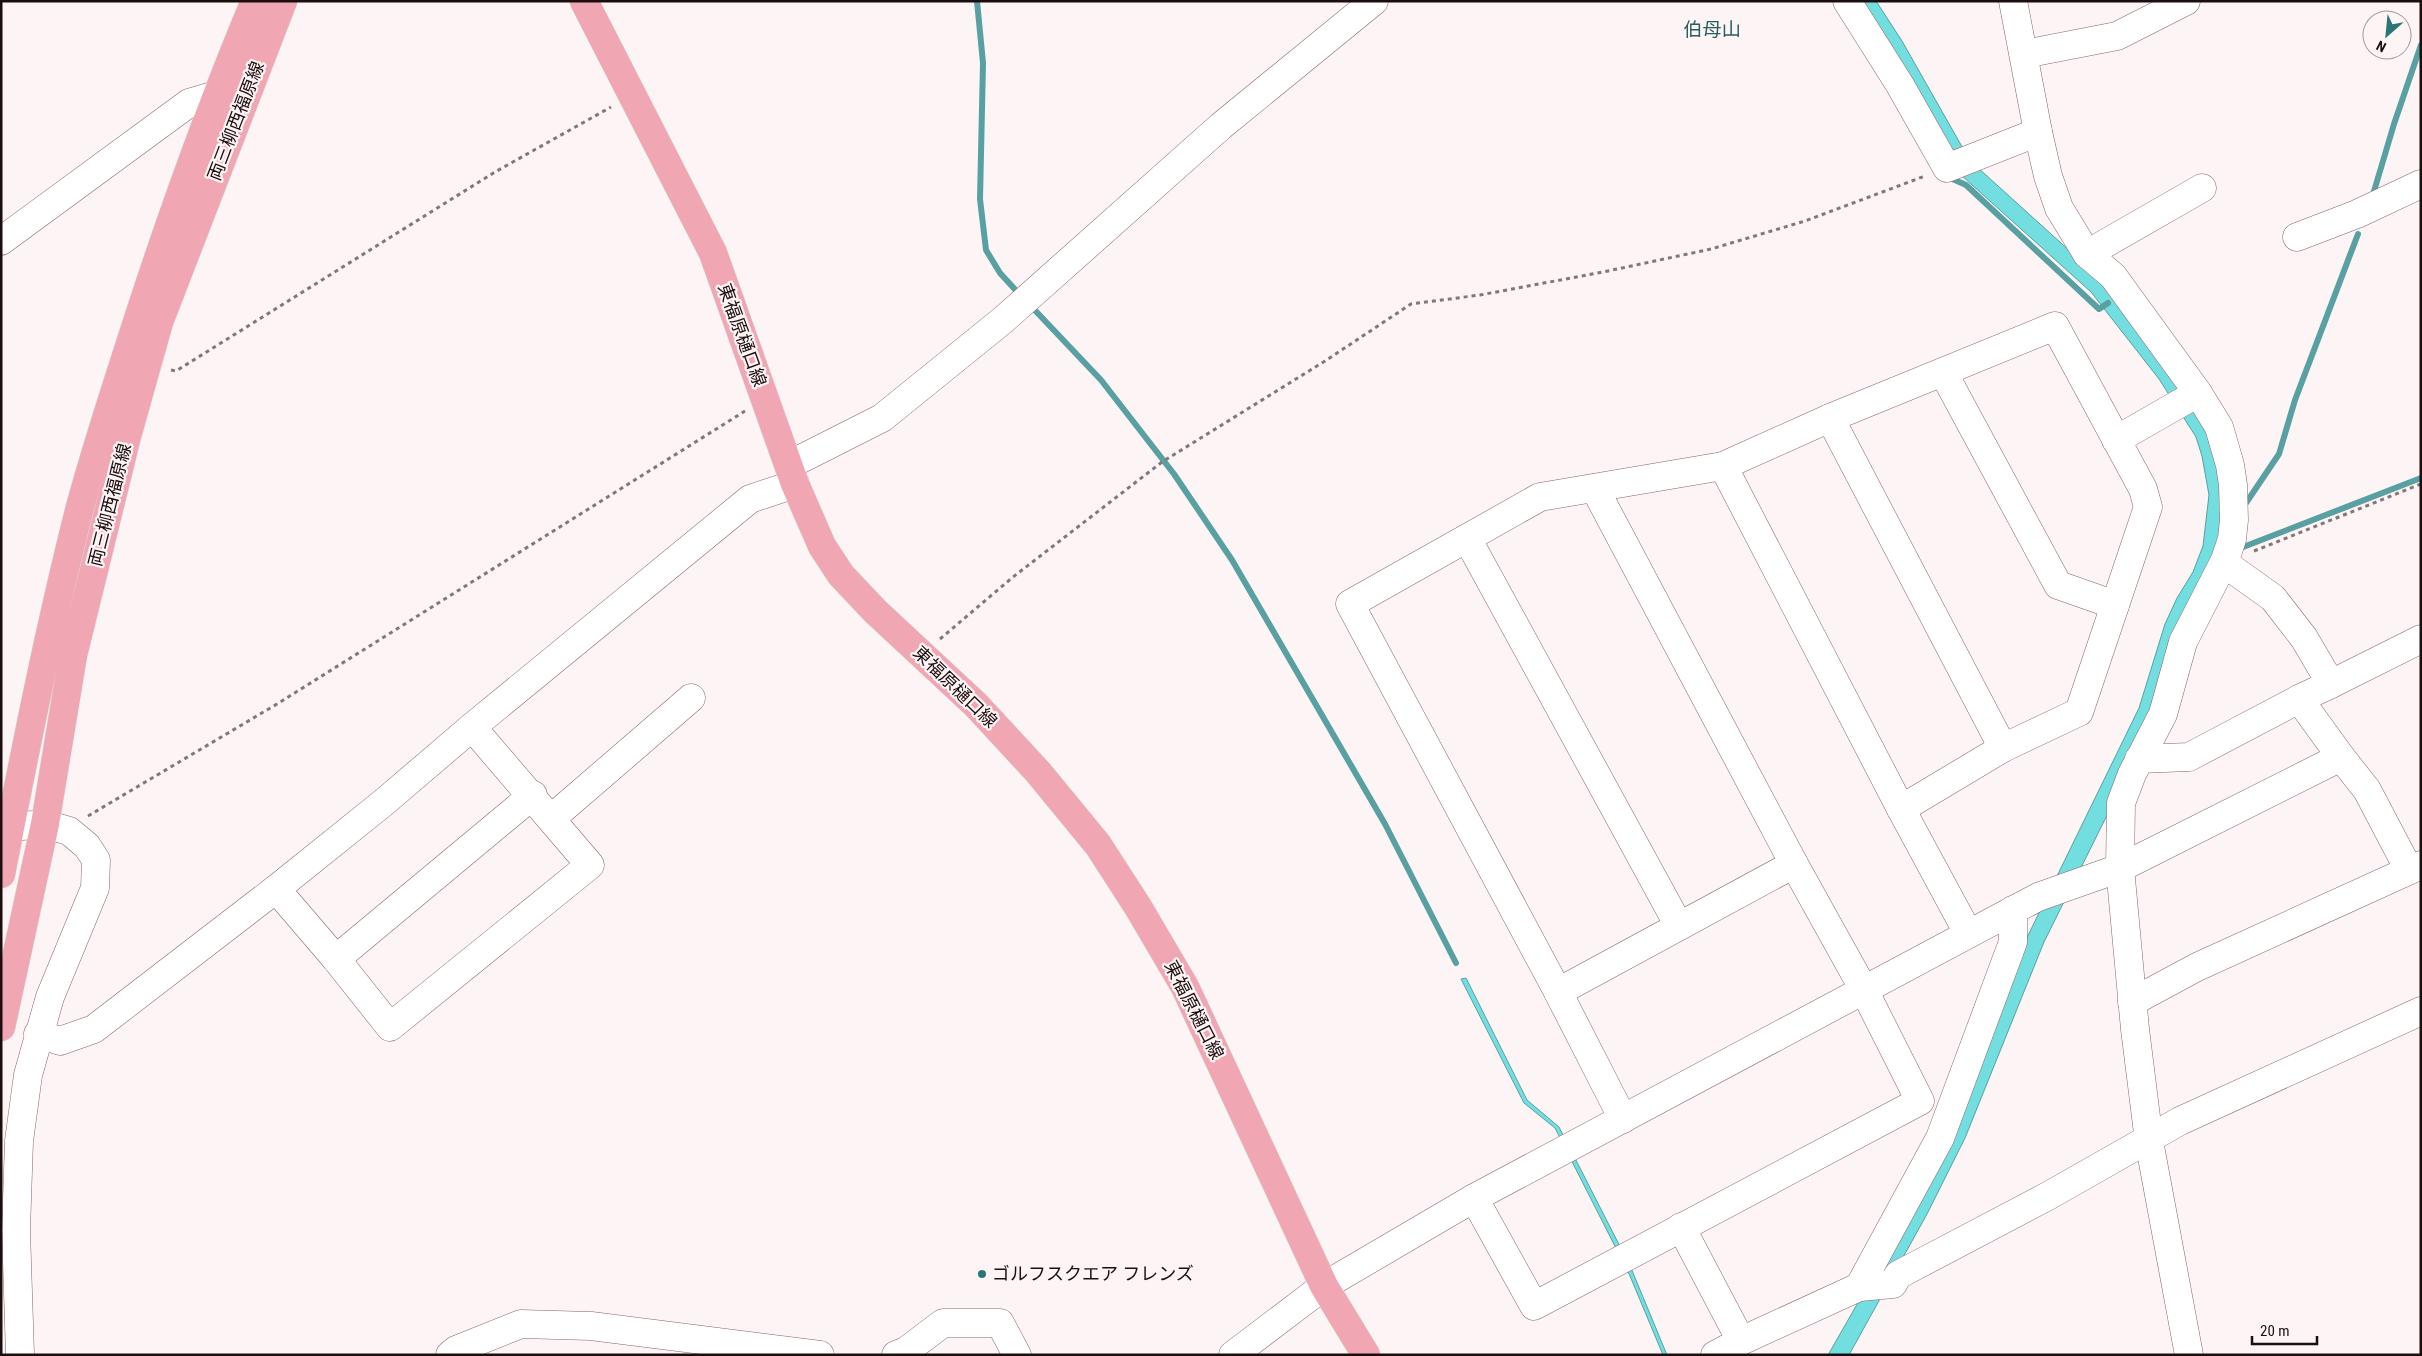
<svg xmlns="http://www.w3.org/2000/svg" width="2422" height="1356" font-family="'Roboto Condensed','Noto Sans JP',sans-serif">
  <style>
    .water { fill: #72dedf; stroke: #58a0a1 }
    .lines { fill: none; stroke-linecap: round; stroke-linejoin: round }
    .stream { stroke: #58a0a1; stroke-width: 6 }
    .minor-casing { stroke: #896468; stroke-width: 29 }
    .major-casing { stroke: #d6d4d4; stroke-width: 29 }
    .path { stroke: #837778; stroke-width: 3; stroke-dasharray: 4 4; stroke-linecap: butt }
    .minor { stroke: #fff; stroke-width: 28 }
    .major { stroke: #f1a6b3; stroke-width: 28 }
    .poi-dot { fill: #2b7576; stroke: #fdf4f5; stroke-width: 2 }
    .labels { text-anchor: middle; stroke-width: 4.5; stroke-linejoin: round; paint-order: stroke }
    .street-label { font-size: 18px; fill: #1c0e0f; stroke: #fdf4f5 }
    .poi-label { font-size: 18px; fill: #1c0e0f; stroke: #fdf4f5; text-anchor: start }
    .neighbourhood-label { font-size: 19px; fill: #255f60; stroke: #fdf4f5 }
  </style>
  <rect width="100%" height="100%" fill="#fdf4f5"/>
  <g class="water">
    <polygon points="1851,1 1876,1 1902,41 1965,152 1976,166 2072,253 2115,295 2202,412 2220,453 2224,532 2128,773 2044,942 1965,1138 1927,1214 1849,1355 1828,1355 1887,1252 2017,958 2139,708 2165,624 2177,598 2193,572 2203,546 2209,495 2202,456 2196,437 2159,379 2091,292 1961,175"/>
    <polygon points="1466,978 1527,1100 1559,1127 1631,1268 1667,1355 1663,1355 1630,1276 1555,1128 1524,1103 1461,979"/>
  </g>
  <g class="lines">
    <g class="stream">
      <polyline points="977,1 983,63 980,199 986,250 1000,273 1020,295"/>
      <polyline points="1948,177 1966,185 2099,309 2108,303"/>
      <polyline points="2372,198 2394,124 2421,45"/>
      <polyline points="1029,304 1101,380 1174,474 1232,560 1385,824 1456,963"/>
      <polyline points="2246,503 2279,454 2295,400 2358,234"/>
      <polyline points="2238,549 2421,478"/>
    </g>
    <defs>
      <g id="minor">
        <polyline points="1847,1 1900,85 1947,168 2038,132"/>
        <polyline points="2013,1 2038,132 2048,176 2059,208 2087,254 2113,276 2198,393 2219,427 2230,465 2233,485 2234,520 2232,539 2225,560 2183,642 2163,714 2132,774 2121,803 2120,868 2135,1029 2149,1141 2189,1355"/>
        <polyline points="2024,54 2117,36 2186,1"/>
        <polyline points="2297,237 2357,214 2421,184"/>
        <polyline points="1,241 189,103 216,95"/>
        <polyline points="2087,254 2202,188"/>
        <polyline points="1943,372 2058,585 2115,605"/>
        <polyline points="1830,418 2003,748"/>
        <polyline points="2116,440 2198,393"/>
        <polyline points="789,465 882,418 1003,320 1221,126 1374,1"/>
        <polyline points="1723,466 1901,809 1968,933"/>
        <polyline points="1467,538 1679,926"/>
        <polyline points="2224,563 2273,598 2304,638 2331,684 2299,699 2341,757"/>
        <polyline points="2331,684 2421,639"/>
        <polyline points="2139,759 2189,757 2299,699"/>
        <polyline points="552,818 691,698"/>
        <polyline points="10,827 45,824 69,831 87,846 96,860 95,888 50,997 28,1075 19,1141 16,1230 20,1355"/>
        <polyline points="1794,864 1558,992 1350,604 1540,497 1723,466 1830,418 2055,326 2143,489 2148,507 2079,712 2003,748 1901,809"/>
        <polyline points="276,889 336,959 390,1027 590,865 472,727"/>
        <polyline points="336,959 533,795"/>
        <polyline points="1558,992 1623,1119"/>
        <polyline points="2132,1002 2197,967 2421,865"/>
        <polyline points="38,1034 60,1041 94,1029 276,889 383,803 472,727 750,499 795,484"/>
        <polyline points="1474,1198 1534,1306 1920,1101 1864,990 1794,864 1595,489"/>
        <polyline points="1681,1227 1741,1341 1715,1355"/>
        <polyline points="1859,1287 1893,1284 1898,1275 2048,1196 2180,1121 2421,1011"/>
        <polyline points="1741,1341 1859,1287 1940,1138 2013,942 2013,910"/>
        <polyline points="450,1355 456,1350 521,1324 591,1326 820,1355"/>
        <polyline points="896,1355 906,1351 943,1323 1000,1323 1017,1355"/>
        <polyline points="1233,1355 1324,1286 1474,1198 2038,897 2120,868 2341,757 2367,790 2409,870"/>
      </g>
      <g id="major">
        <polyline points="584,1 713,253 795,484 822,546 841,575 875,611 976,705 1038,772 1098,845 1138,907 1185,987 1324,1286 1366,1355"/>
        <path d="M1,874C25,751 49,629 80,507C97,444 118,381 138,319C173,211 211,106 255,1"/>
        <polyline points="1,1027 45,824 73,655 127,436 159,322 283,1"/>
      </g>
    </defs>
    <use href="#minor" class="minor-casing"/>
    <use href="#major" class="major-casing"/>
    <g class="path">
      <polyline points="171,370 176,371 495,172 611,107"/>
      <polyline points="2254,551 2421,484"/>
      <polyline points="940,639 1013,577 1162,462 1325,361 1411,304 1480,295 1603,272 1711,249 1805,221 1925,176"/>
      <polyline points="88,816 277,704 745,411"/>
    </g>
    <use href="#minor" class="minor"/>
    <use href="#major" class="major"/>
  </g>
  <circle class="poi-dot" cx="982" cy="1274" r="5"/>
  <g class="labels">
    <g class="street-label">
      <text transform="translate(236 121) rotate(-69)" y="6">両三柳西福原線</text>
      <text transform="translate(742 335) rotate(70)" y="6">東福原樋口線</text>
      <text transform="translate(110 505) rotate(-76)" y="6">両三柳西福原線</text>
      <text transform="translate(955 687) rotate(44)" y="6">東福原樋口線</text>
      <text transform="translate(1194 1010) rotate(63)" y="6">東福原樋口線</text>
    </g>
    <g class="poi-label">
      <text x="992" y="1280">ゴルフスクエア フレンズ</text>
    </g>
    <g class="neighbourhood-label">
      <text x="1712" y="36">伯母山</text>
    </g>
  </g>
  <rect width="2422" height="1356" fill="none" stroke="#1c0e0f" stroke-width="5"/>
  <g transform="translate(2387 35) rotate(207)"><circle r="24" fill="#fdf4f5" stroke="#a39899"/>
  <path d="M0-4L9 19L0 12L-9 19Z" fill="#2b7576"/>
  <text y="-8" font-size="14" font-weight="bold" text-anchor="middle" fill="#1c0e0f">N</text>
  </g>
  <path d="M2252 1336v8h65v-8" fill="none" stroke="#1c0e0f" stroke-width="2.5"/>
  <text x="2260" y="1336" font-size="15" fill="#1c0e0f" stroke="#fdf4f5" stroke-width="4" paint-order="stroke">20 m</text>
</svg>
